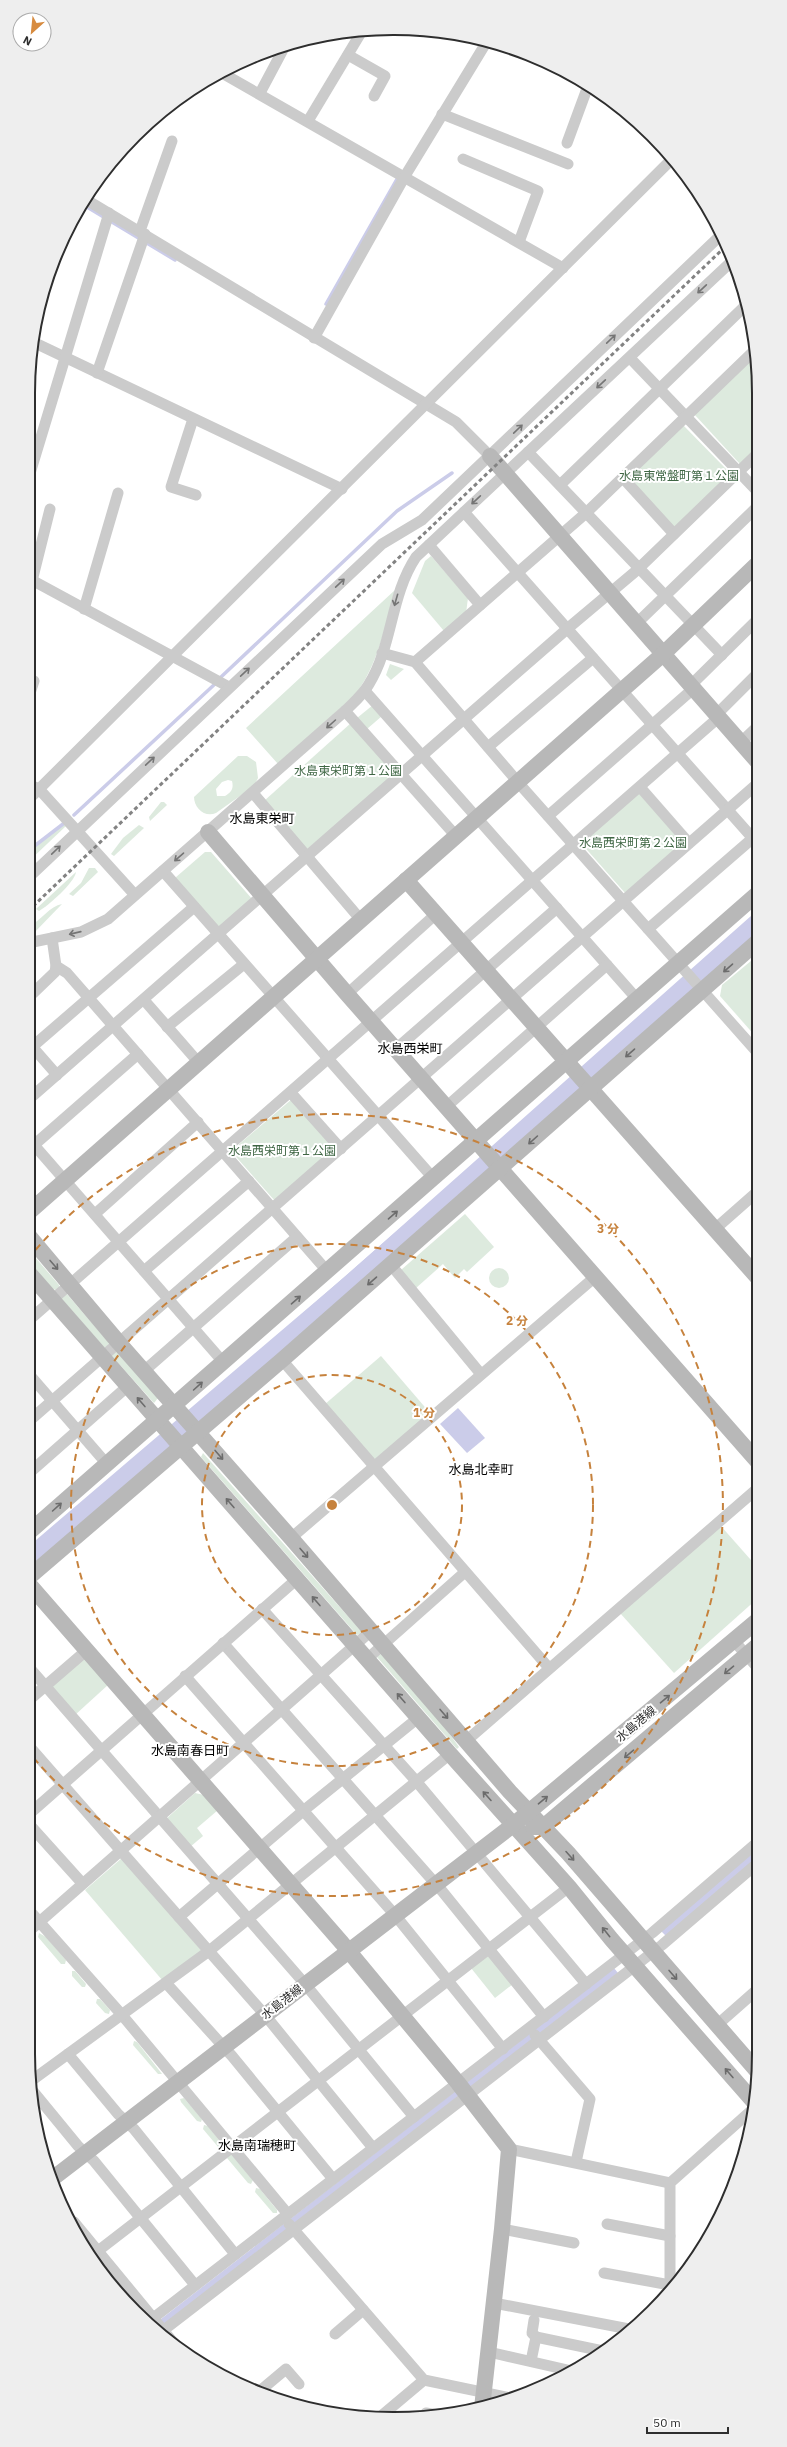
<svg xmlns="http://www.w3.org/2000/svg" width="787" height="2447" font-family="'IBM Plex Sans','Noto Sans JP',sans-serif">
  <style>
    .green { fill: #ddeade; fill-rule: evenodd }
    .water { fill: #cbcce9 }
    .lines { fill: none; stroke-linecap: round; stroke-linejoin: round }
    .stream { stroke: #cbcce9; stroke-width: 3.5 }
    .river { stroke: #cbcce9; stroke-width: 20 }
    .street { stroke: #cbcbcb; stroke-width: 11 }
    .secondary { stroke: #b8b8b8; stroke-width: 16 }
    .rail { stroke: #838383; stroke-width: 3; stroke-dasharray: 4 3; stroke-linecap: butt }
    .oneway { stroke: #757575 }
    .oneway2 { stroke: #6c6c6c }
    .ring { fill: none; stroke: #c6823d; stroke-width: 2; stroke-dasharray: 7 5 }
    .labels { text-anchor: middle; stroke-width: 4; stroke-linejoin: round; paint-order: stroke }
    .park-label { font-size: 12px; fill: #3f6644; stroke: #fff }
    .street-label { font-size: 12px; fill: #2e2e2e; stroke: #fff }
    .neighbourhood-label { font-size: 13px; fill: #000; stroke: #fff }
    .rim { fill: none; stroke: #2e2e2e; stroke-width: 2 }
    .centre { fill: #c6823d; stroke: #fff; stroke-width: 2 }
    .ring-label { font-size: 12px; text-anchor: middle; font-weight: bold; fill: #c6823d; stroke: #fff; stroke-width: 4; stroke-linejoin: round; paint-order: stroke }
  </style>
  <rect width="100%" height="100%" fill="#fff"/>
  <g class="green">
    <polygon points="749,360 756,367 756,449 740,464 694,414"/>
    <polygon points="683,425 730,473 674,528 628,480"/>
    <polygon points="431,556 468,598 466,613 444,631 412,593 425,561"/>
    <path d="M395,590C385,626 378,666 354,696L278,764L246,728Z"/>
    <polygon points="390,664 404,669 391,680 386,675"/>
    <polygon points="373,705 382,716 367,729 357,718"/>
    <polygon points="351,723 396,774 305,851 264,801"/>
    <path d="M238,756H247L256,762L258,778L254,786L216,813C205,818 194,808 194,797ZM228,780L232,781C234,789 231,792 225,796H217L216,789L222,782Z"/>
    <polygon points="639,793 684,843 626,894 581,843"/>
    <polygon points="161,802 164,802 167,805 150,821 149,817"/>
    <polygon points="64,824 66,826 28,862 28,853"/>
    <polygon points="139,825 144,828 114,856 111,854 123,838"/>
    <polygon points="205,852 211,852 253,900 218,929 175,878"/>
    <polygon points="89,868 95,868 98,872 73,896 69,894 81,883"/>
    <path d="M76,872C75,882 48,906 39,911L36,909Z"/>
    <path d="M62,904L31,936L28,938L29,927C41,920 50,906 62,904Z"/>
    <polygon points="757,956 757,1038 720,996 722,985"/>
    <polygon points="292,1099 335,1149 275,1201 231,1151"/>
    <polygon points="465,1214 494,1247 467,1272 464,1269 455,1278 443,1264 416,1288 401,1270"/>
    <polygon points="28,1249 59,1285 59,1288 56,1290 53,1289 28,1261"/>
    <circle cx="499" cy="1278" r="10"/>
    <polygon points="66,1293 109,1343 107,1348 104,1347 61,1298"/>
    <polygon points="117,1352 158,1398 154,1403 112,1356 112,1353"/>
    <polygon points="381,1356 430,1413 376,1459 370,1458 324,1405"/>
    <polygon points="203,1453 361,1631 361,1633 357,1635 201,1457"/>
    <polygon points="720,1525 758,1568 758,1598 674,1673 620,1613"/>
    <polygon points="382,1653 438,1718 459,1747 457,1749 377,1657"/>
    <polygon points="84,1657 109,1684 75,1715 50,1686"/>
    <polygon points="195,1793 204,1795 218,1810 197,1828 203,1836 190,1847 166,1819"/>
    <polygon points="122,1858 202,1951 163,1981 85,1890"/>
    <polygon points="39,1933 46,1937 66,1960 65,1964 61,1964 38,1937"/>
    <polygon points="489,1954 513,1984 495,1998 471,1968"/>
    <polygon points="72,1971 75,1971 86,1984 85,1987 82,1987 72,1976"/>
    <polygon points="97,1999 100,1999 110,2010 109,2014 105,2013 96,2003"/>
    <polygon points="134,2041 137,2042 162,2074 158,2074 133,2045"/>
    <polygon points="184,2098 202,2119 201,2122 197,2121 181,2102 180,2099"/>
    <polygon points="204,2125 208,2126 223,2145 223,2148 219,2148 203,2129"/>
    <polygon points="231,2154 253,2180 251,2184 248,2183 227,2158"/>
    <polygon points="256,2188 260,2189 277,2210 277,2213 273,2213 255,2192"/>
  </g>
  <g class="water">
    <polygon points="458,1408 485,1438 467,1453 440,1424"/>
    <polygon points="759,1847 759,1856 666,1936 661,1931"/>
    <polygon points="614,1968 618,1973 164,2325 155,2329 150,2324 161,2319"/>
  </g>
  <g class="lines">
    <g class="stream">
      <polyline points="82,204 175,260"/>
      <polyline points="326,304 397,179"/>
      <polyline points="221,677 397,511 452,473"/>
      <polyline points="74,815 216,683"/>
      <polyline points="28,851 63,824"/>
      <polyline points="581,1073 683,983 757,914"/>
      <polyline points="490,1152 575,1078"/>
      <polyline points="188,1416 484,1157"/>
      <polyline points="171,1431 182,1422"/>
      <polyline points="28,1553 165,1436"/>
    </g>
    <polyline class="river" points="28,1560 355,1281 757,924"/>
    <g class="street">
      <polyline points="348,55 385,76 374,96"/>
      <polyline points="222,73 563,268"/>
      <polyline points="260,93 285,46"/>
      <polyline points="442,114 568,164"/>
      <polyline points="308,121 362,31"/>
      <polyline points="567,143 588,86"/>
      <polyline points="463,159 538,191 519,242"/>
      <polyline points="85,199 456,422 490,456"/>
      <polyline points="140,231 172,141"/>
      <polyline points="314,338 405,176 486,43"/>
      <polyline points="33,342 342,489"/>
      <polyline points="630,358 756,490"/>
      <polyline points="97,373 145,234"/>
      <polyline points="193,419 171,487 196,495"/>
      <polyline points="528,452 722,655"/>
      <polyline points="623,478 674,534"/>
      <polyline points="28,480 109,213"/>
      <polyline points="560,485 744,307"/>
      <polyline points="464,512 757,843"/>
      <polyline points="429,545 480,605"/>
      <polyline points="28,578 229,687"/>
      <polyline points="32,581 50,509"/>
      <polyline points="84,609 118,493"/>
      <polyline points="636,624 756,508"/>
      <polyline points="382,653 415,662 523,788 757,1052"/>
      <polyline points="415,662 586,513 756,349"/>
      <polyline points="690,686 756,621"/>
      <polyline points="365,691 637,999"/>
      <polyline points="28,699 34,681"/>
      <polyline points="345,711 456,836"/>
      <polyline points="716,715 756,675"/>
      <polyline points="740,743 757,727"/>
      <polyline points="488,747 593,658"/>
      <polyline points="28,784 39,789 135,895"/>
      <polyline points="640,787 689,843"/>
      <polyline points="253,793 361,920"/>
      <polyline points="28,800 670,161"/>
      <polyline points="548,816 693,689"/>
      <polyline points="163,871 434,1179"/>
      <polyline points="28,878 382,544 422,520 722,234"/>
      <polyline points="648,929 753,838"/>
      <path d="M28,943L81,932L108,919L345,711C353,703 363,695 369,684C393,645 390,596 416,557L731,262"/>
      <polyline points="56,966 67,973 328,1272"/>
      <polyline points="347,994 436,914"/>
      <polyline points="28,998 55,972 56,966 52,938"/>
      <polyline points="144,1000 199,1063"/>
      <polyline points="167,1027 244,964"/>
      <polyline points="29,1043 57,1075"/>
      <polyline points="32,1047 194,907"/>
      <polyline points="396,1049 557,908"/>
      <polyline points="291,1093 341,1149"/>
      <polyline points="28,1100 567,629 636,571 756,455"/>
      <polyline points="446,1107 607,965"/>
      <polyline points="28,1138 224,1363"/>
      <polyline points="34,1145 138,1054"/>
      <polyline points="95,1214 198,1122"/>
      <polyline points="715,1229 757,1192"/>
      <polyline points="391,1265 480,1373"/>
      <polyline points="144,1271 249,1181"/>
      <polyline points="28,1321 718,718"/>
      <polyline points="282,1360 549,1668"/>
      <polyline points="144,1371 297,1237"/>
      <polyline points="28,1373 106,1463"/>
      <polyline points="28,1422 757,784"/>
      <polyline points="28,1474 128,1386"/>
      <polyline points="291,1538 595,1277"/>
      <polyline points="262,1609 416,1781 586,1984"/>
      <polyline points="734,1641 758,1668"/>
      <polyline points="223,1643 442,1891 544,2017"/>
      <polyline points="367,1659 465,1572"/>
      <polyline points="28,1666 305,1984 414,2117"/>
      <polyline points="185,1676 395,1915 503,2049"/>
      <polyline points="28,1701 87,1650"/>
      <polyline points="466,1741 758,1488"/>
      <polyline points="28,1745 179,1917"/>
      <polyline points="28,1815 297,1579"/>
      <polyline points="28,1823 82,1883"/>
      <polyline points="28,1909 122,2015 287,2213"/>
      <polyline points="28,1932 371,1631"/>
      <polyline points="166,1983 232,2056 333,2179"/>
      <polyline points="717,2025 759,1988"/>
      <polyline points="535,2035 590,2099 576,2162"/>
      <polyline points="68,2054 118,2114 134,2129 235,2254"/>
      <polyline points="31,2081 209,1951 450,1754"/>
      <polyline points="32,2090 78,2146 94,2161 195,2285"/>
      <polyline points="373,2148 265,2015 179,1917 303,1811 418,1718"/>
      <polyline points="509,2149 670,2183"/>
      <polyline points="74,2222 177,2347"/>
      <polyline points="289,2224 424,2380 511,2398"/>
      <polyline points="607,2224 670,2236"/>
      <polyline points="502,2229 574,2243"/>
      <polyline points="94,2254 569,1887"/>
      <polyline points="604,2273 670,2285"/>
      <polyline points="670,2286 670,2183 753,2109"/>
      <polyline points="494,2303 629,2329"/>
      <polyline points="148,2322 652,1933 759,1841"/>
      <polyline points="160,2333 662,1945 759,1862"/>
      <polyline points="335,2334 363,2310"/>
      <polyline points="536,2337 603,2351"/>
      <polyline points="489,2352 572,2371"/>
      <polyline points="531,2361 536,2337 532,2333 534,2320"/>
      <polyline points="261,2390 286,2369 299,2384"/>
      <polyline points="426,2413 438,2415"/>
      <polyline points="380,2417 424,2380"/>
    </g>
    <g class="secondary">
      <polyline points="490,456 757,761"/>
      <polyline points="208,832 347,994 758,1462"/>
      <polyline points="406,880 758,1278"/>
      <polyline points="28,1213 662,655 756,565"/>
      <polyline points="28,1235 119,1343 291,1538 510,1792 568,1853 757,2071"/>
      <polyline points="28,1272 450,1754 569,1887 612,1940 754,2102"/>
      <polyline points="28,1533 757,894"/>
      <polyline points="28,1578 282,1360 757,942"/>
      <polyline points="28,1583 342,1943 458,2083 509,2149 502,2229 482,2408"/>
      <polyline points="533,1827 543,1827 758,1645"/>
      <polyline points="52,2179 513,1825 758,1620"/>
    </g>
    <polyline class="rail" points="28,911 726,246"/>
  </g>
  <defs><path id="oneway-shaft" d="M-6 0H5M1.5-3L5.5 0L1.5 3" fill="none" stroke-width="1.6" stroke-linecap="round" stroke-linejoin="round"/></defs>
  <g class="oneway">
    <use href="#oneway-shaft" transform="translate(702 289) rotate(137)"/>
    <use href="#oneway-shaft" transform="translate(611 339) rotate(-44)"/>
    <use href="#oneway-shaft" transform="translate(601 384) rotate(137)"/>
    <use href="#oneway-shaft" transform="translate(518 429) rotate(-44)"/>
    <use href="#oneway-shaft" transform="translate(476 500) rotate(137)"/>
    <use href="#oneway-shaft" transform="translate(340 583) rotate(-43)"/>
    <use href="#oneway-shaft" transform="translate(396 600) rotate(106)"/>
    <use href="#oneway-shaft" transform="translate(245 672) rotate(-43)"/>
    <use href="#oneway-shaft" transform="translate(331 724) rotate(138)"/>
    <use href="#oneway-shaft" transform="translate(150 761) rotate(-43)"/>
    <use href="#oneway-shaft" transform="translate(56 850) rotate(-44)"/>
    <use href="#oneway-shaft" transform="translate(179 857) rotate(139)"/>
    <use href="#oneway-shaft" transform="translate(75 933) rotate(167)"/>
  </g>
  <g class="oneway2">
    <use href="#oneway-shaft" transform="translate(728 968) rotate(139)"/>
    <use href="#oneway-shaft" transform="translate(630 1053) rotate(139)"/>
    <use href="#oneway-shaft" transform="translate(533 1140) rotate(138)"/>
    <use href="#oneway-shaft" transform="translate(393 1215) rotate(-41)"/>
    <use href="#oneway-shaft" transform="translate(54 1265) rotate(49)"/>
    <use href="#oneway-shaft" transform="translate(372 1281) rotate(139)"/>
    <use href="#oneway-shaft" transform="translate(296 1300) rotate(-41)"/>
    <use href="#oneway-shaft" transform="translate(198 1386) rotate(-42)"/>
    <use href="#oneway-shaft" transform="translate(141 1402) rotate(-131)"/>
    <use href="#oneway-shaft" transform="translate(219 1455) rotate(49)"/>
    <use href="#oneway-shaft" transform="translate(230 1503) rotate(-131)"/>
    <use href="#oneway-shaft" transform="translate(57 1507) rotate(-42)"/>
    <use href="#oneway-shaft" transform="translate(304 1553) rotate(49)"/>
    <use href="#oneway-shaft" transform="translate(316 1601) rotate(-131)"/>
    <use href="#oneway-shaft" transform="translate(729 1670) rotate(140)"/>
    <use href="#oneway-shaft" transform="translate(401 1698) rotate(-131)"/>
    <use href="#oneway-shaft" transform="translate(665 1699) rotate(-40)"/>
    <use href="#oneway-shaft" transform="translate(444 1714) rotate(49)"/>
    <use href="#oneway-shaft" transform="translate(629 1754) rotate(140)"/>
    <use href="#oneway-shaft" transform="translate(487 1796) rotate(-132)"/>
    <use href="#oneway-shaft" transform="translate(543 1800) rotate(-40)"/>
    <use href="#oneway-shaft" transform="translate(570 1856) rotate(48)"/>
    <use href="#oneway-shaft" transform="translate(606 1932) rotate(-129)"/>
    <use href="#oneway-shaft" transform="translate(673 1975) rotate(49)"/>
    <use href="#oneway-shaft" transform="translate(729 2073) rotate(-131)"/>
  </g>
  <g class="ring">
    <circle cx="332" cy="1505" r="130"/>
    <circle cx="332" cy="1505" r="261"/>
    <path d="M28 1259A391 391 0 1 1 28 1751"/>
  </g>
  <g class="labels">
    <g class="park-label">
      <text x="679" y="480">水島東常盤町第１公園</text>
      <text x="348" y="775">水島東栄町第１公園</text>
      <text x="633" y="847">水島西栄町第２公園</text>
      <text x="282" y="1155">水島西栄町第１公園</text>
    </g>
    <g class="street-label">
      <text transform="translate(636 1724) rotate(-40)" y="4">水島港線</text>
      <text transform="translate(282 2002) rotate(-38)" y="4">水島港線</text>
    </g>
    <g class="neighbourhood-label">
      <text x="262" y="823">水島東栄町</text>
      <text x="410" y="1053">水島西栄町</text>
      <text x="481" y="1474">水島北幸町</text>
      <text x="190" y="1755">水島南春日町</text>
      <text x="257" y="2150">水島南瑞穂町</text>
    </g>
  </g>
  <path d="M0 0H787V2447H0ZM393 35H394A358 358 0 0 1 752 393V2054A358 358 0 0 1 394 2412H393A358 358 0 0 1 35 2054V393A358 358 0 0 1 393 35Z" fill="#eee" fill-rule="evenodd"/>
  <path class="rim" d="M393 35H394A358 358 0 0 1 752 393V2054A358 358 0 0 1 394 2412H393A358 358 0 0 1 35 2054V393A358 358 0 0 1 393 35Z"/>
  <circle cx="332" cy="1505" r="6" class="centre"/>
  <g class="ring-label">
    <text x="608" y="1233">3 分</text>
    <text x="517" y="1325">2 分</text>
    <text x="424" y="1417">1 分</text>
  </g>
  <g transform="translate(32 32) rotate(207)"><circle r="19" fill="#ffffff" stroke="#ababab"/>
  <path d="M0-3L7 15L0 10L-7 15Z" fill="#d78b3f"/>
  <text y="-6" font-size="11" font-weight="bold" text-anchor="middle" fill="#2e2e2e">N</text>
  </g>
  <path d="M647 2427v6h81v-6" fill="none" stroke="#2e2e2e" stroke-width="2"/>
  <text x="653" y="2427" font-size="12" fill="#2e2e2e" stroke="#ffffff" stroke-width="3" paint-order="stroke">50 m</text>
</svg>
